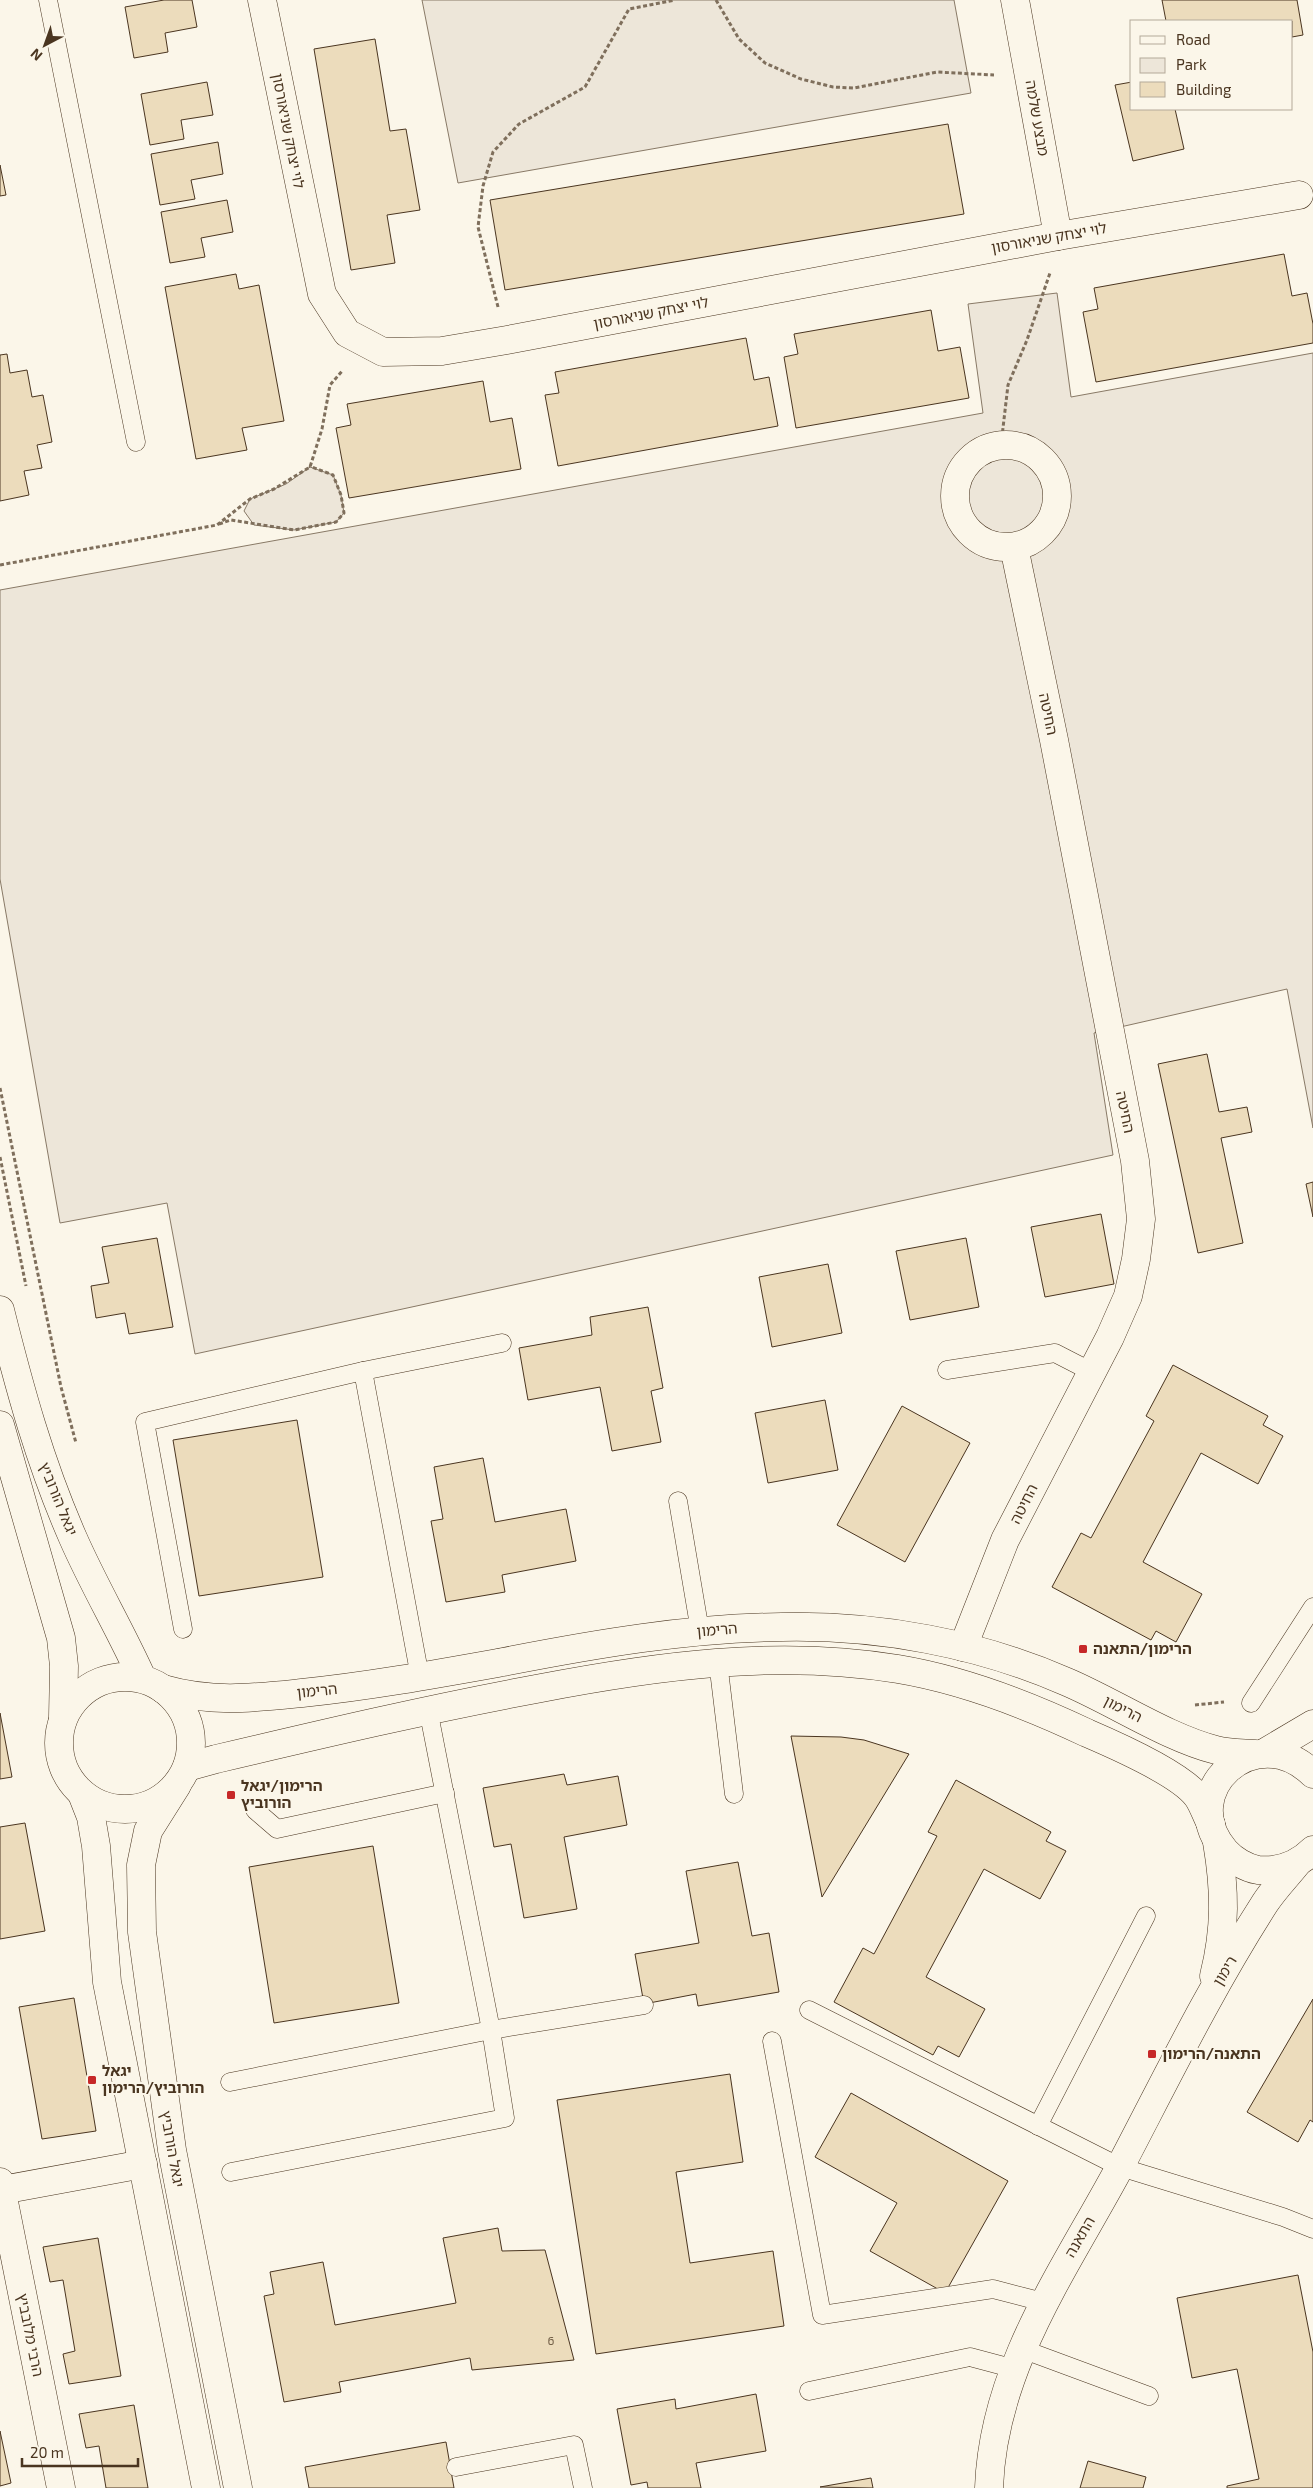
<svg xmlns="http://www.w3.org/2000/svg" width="1313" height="2488" font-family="'Exo 2','Noto Sans Hebrew',sans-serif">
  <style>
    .green { fill: #ede6d9; stroke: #887966 }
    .building { fill: #ecdcbc; stroke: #4a3520 }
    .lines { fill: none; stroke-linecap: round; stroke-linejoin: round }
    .lane-casing { stroke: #4a3520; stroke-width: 19 }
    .street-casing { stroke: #4a3520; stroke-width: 29 }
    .secondary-casing { stroke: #4a3520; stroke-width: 29 }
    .path { stroke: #7f6f5c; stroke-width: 3; stroke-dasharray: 4 2.5; stroke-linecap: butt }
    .lane { stroke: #fbf6e9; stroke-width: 18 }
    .street { stroke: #fbf6e9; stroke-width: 28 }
    .secondary { stroke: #fbf6e9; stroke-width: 28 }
    .poi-dot { fill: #c62828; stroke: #fbf6e9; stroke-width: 2 }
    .labels { text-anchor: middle; stroke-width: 4; stroke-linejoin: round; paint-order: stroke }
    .number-label { font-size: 12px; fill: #725f47 }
    .street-label { font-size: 15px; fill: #4a3520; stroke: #fbf6e9 }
    .poi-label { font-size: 15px; font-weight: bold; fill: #4a3520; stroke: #fbf6e9; text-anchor: start }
  </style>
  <rect width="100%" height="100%" fill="#fbf6e9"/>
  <g class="green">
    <polygon points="422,0 954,0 971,93 458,183"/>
    <polygon points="1057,293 1071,397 1313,353 1313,1128 1287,989 1094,1033 1113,1155 195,1354 167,1203 60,1223 0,879 0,590 983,413 968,304"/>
    <polygon points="310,467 333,475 341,495 344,513 336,522 294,530 254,525 244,511 250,499 286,484"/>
  </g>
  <g class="building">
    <polygon points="164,0 192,0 197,27 165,33 168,52 134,58 125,7"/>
    <polygon points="1162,0 1297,0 1303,35 1292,37 1292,21 1166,21"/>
    <polygon points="375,39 390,131 406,129 420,210 387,215 395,263 351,270 314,49"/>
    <polygon points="207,82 213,115 181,120 184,139 150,145 141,94"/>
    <polygon points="1132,82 1132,109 1175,109 1184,149 1133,161 1115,85"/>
    <polygon points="948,124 964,214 505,290 490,200"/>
    <polygon points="218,142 223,174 191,180 195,199 160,205 151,154"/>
    <polygon points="0,165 6,195 0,196"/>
    <polygon points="227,200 233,232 201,238 205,257 170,263 161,212"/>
    <polygon points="1284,254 1292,296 1307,293 1313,324 1313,343 1096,382 1083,312 1098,309 1094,288"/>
    <polygon points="236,274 239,289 259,285 284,421 242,428 247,450 196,459 165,287"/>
    <polygon points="931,310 938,351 960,347 969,398 796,428 784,357 798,354 794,334"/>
    <polygon points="746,338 754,380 769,377 778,426 558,466 545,395 559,393 555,372"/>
    <polygon points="7,354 10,373 27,370 32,397 43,395 52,442 37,445 42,468 24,471 29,495 0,501 0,355"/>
    <polygon points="483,381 490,422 512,418 521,469 349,498 336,428 351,425 347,404"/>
    <polygon points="1207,1054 1219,1112 1247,1107 1252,1132 1221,1138 1243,1243 1198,1253 1158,1064"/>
    <polygon points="1313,1182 1313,1217 1306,1184"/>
    <polygon points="1101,1214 1114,1284 1045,1297 1031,1227"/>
    <polygon points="157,1238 173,1327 129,1334 125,1313 96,1318 91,1286 109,1283 102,1247"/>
    <polygon points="966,1238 979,1307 910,1320 896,1251"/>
    <polygon points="828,1264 842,1333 772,1347 759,1277"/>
    <polygon points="648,1307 663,1388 651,1391 661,1442 612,1451 600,1387 528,1400 519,1348 592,1335 590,1317"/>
    <polygon points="1173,1365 1268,1416 1263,1425 1283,1436 1258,1484 1201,1453 1143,1562 1202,1594 1176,1642 1156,1631 1151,1640 1052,1587 1081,1533 1091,1538 1154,1421 1146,1416"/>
    <polygon points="825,1400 838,1470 768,1483 755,1413"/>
    <polygon points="902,1406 970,1443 905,1562 837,1525"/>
    <polygon points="297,1420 323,1577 199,1596 173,1440"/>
    <polygon points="483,1458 495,1522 566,1509 576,1561 502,1575 505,1592 446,1602 431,1521 443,1519 434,1467"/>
    <polygon points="0,1713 12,1777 0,1779"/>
    <polygon points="791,1736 841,1737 864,1740 909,1754 822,1897"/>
    <polygon points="564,1774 567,1785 618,1776 627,1825 564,1837 577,1909 524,1918 511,1844 494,1847 483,1788"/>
    <polygon points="956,1780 1051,1832 1046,1841 1066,1851 1040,1899 984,1869 926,1977 985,2009 959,2057 938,2046 933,2055 834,2002 863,1948 874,1954 937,1836 928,1832"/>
    <polygon points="25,1823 45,1931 0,1939 0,1827"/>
    <polygon points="373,1846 399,2003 274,2023 249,1867"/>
    <polygon points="738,1862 752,1936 769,1933 779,1992 698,2006 696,1994 644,2004 635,1954 699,1943 686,1871"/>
    <polygon points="74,1998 96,2131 42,2139 19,2007"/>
    <polygon points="1313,1999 1313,2122 1310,2120 1298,2142 1247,2112"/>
    <polygon points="730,2074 743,2162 676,2172 690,2263 773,2251 784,2326 596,2354 557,2100"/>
    <polygon points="851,2093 1008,2181 945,2293 870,2251 897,2203 815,2157"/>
    <polygon points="498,2228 502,2251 545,2250 574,2360 472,2370 470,2358 339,2382 341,2392 284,2402 264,2296 274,2294 270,2272 323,2262 335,2325 456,2303 443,2238"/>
    <polygon points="98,2238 121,2376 69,2384 63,2354 75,2351 63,2280 50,2282 43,2247"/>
    <polygon points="1298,2275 1313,2352 1313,2488 1227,2488 1227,2486 1259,2479 1237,2369 1192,2378 1177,2298"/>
    <polygon points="756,2394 766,2451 696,2463 701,2488 648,2488 647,2482 631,2485 617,2409 675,2399 676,2409"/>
    <polygon points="134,2405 148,2488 106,2488 99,2446 86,2448 79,2414"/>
    <polygon points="0,2431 11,2483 0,2486"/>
    <polygon points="446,2442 454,2488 309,2488 305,2467"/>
    <polygon points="1088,2461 1146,2477 1143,2488 1080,2488"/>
    <polygon points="871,2478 873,2488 820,2487"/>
  </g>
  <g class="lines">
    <defs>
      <g id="lane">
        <polyline points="48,0 136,442"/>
        <polyline points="947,1370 1055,1353 1092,1372"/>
        <polyline points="678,1501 700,1631"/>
        <polyline points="183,1629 145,1422 363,1371"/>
        <polyline points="718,1662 734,1794"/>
        <polyline points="420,1677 363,1371 502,1343"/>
        <polyline points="1251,1703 1313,1607"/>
        <polyline points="428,1709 491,2030 644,2005"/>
        <polyline points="255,1810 277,1829 445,1793"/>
        <polyline points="809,2010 1120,2167 1283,2217 1313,2229"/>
        <polyline points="772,2041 822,2315 993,2289 1043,2302"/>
        <polyline points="230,2082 491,2030 505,2118 231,2172"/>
        <polyline points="1038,2126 1146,1916"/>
        <polyline points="1022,2349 1149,2396"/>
        <polyline points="809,2391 970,2357 1015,2369"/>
        <polyline points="456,2467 574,2445 583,2488"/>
      </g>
      <g id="street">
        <polyline points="262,0 322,294 347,333 383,352 442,351 507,340 1058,236 1299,195"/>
        <polyline points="1015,0 1058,236"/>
        <circle cx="1006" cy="496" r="51"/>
        <polyline points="963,1647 1005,1540 1110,1337 1128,1296 1136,1259 1141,1219 1135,1161 1054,740 1014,547"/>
        <path d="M163,1689C212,1703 253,1698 302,1693C370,1686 436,1674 503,1662C595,1644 688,1628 782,1627C879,1625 978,1643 1067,1682C1114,1702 1168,1738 1216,1750C1228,1753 1242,1753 1255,1754"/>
        <polyline points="1264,1753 1313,1724"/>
        <path d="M187,1767L216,1759C322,1734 428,1709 536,1689C655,1666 777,1649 898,1669C964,1680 1026,1704 1087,1733C1115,1745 1179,1773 1197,1796C1203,1804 1206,1815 1211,1824"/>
        <path d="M1313,1774C1255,1717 1174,1792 1225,1851C1233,1860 1246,1868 1258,1870C1279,1872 1298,1865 1313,1850"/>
        <path d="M1214,1976C1226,1928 1225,1889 1217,1842"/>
        <polyline points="0,2182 61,2488"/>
        <polyline points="2,2190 143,2164"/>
        <path d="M989,2488C993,2367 1066,2268 1121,2165C1167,2077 1211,1987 1265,1903C1274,1889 1287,1876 1298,1862"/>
      </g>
      <g id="secondary">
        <path d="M0,1310C20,1390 40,1463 73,1538C94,1586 121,1631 142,1678"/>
        <polyline points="0,1425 61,1638 64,1666 63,1717"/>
        <circle cx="125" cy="1743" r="66"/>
        <polyline points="177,1785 148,1831 141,1865 142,1932 172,2150 238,2488"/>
        <polyline points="82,1794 91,1817 96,1846 107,1982 206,2488"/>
      </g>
    </defs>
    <use href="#lane" class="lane-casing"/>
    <use href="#street" class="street-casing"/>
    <use href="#secondary" class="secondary-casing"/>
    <g class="path">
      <polyline points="716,0 739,39 765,63 801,79 833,87 854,88 937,72 994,75"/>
      <polyline points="498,307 478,227 483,186 493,152 519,124 585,87 629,9 675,0"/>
      <polyline points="1001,445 1008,385 1027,340 1050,273"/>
      <polyline points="219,524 231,520 294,530 336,522 344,513 341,495 333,475 309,466"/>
      <polyline points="0,565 217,525 250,499 274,489 310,467 322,429 330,385 343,370"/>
      <polyline points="0,1088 61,1387 76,1443"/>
      <polyline points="0,1157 26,1286"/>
      <polyline points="1195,1705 1224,1702"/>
    </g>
    <use href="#lane" class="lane"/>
    <use href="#street" class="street"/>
    <use href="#secondary" class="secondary"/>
  </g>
  <g class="poi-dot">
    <rect x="1078" y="1644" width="10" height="10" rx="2.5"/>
    <rect x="226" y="1790" width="10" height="10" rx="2.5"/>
    <rect x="1147" y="2049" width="10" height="10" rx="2.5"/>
    <rect x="87" y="2075" width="10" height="10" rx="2.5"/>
  </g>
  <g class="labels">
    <g class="number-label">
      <text x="551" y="2345">6</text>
    </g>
    <g class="street-label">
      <text transform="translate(1037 118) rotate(80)" y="5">מבצע שלמה</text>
      <text transform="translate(288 131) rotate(79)" y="5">לוי יצחק שניאורסון</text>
      <text transform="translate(1049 238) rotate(-10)" y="5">לוי יצחק שניאורסון</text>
      <text transform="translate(651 313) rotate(-11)" y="5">לוי יצחק שניאורסון</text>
      <text transform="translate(1048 714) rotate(78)" y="5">החיטה</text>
      <text transform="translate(1125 1112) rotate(78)" y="5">החיטה</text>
      <text transform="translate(58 1499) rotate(68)" y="5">יגאל הורוביץ</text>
      <text transform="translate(1024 1504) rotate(-63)" y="5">החיטה</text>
      <text transform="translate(717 1630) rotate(-5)" y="5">הרימון</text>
      <text transform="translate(317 1691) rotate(-6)" y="5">הרימון</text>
      <text transform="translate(1123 1709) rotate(27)" y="5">הרימון</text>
      <text transform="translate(1225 1971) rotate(-59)" y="5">רימון</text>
      <text transform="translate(172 2149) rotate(80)" y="5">יגאל הורוביץ</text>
      <text transform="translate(1080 2237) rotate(-60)" y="5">התאנה</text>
      <text transform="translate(30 2335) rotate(79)" y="5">הרבי מלובביץ</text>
    </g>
    <g class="poi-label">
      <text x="1093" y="1654">הרימון/התאנה</text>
      <text x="241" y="1791">הרימון/יגאל<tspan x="241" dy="17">הורוביץ</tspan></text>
      <text x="1162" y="2059">התאנה/הרימון</text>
      <text x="102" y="2076">יגאל<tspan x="102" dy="17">הורוביץ/הרימון</tspan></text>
    </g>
  </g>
  <rect x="1130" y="20" width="162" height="90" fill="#fbf6e9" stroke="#b4a999"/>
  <rect x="1140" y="36" width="25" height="8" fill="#fbf6e9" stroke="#b4a999"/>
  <text x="1176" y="45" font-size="15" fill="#4a3520">Road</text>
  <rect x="1140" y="58" width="25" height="15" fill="#ede6d9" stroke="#b4a999"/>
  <text x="1176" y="70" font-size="15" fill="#4a3520">Park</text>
  <rect x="1140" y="82" width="25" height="15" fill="#ecdcbc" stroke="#b4a999"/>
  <text x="1176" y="95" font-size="15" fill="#4a3520">Building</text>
  <g transform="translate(45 45) rotate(221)" stroke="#fbf6e9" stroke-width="4" paint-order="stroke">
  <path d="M0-4L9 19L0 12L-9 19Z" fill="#4a3520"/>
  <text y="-8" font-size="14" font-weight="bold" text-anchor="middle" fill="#4a3520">N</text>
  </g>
  <path d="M22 2458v8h116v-8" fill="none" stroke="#4a3520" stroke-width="2.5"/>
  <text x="30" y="2458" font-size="15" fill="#4a3520" stroke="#fbf6e9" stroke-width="4" paint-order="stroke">20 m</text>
</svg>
